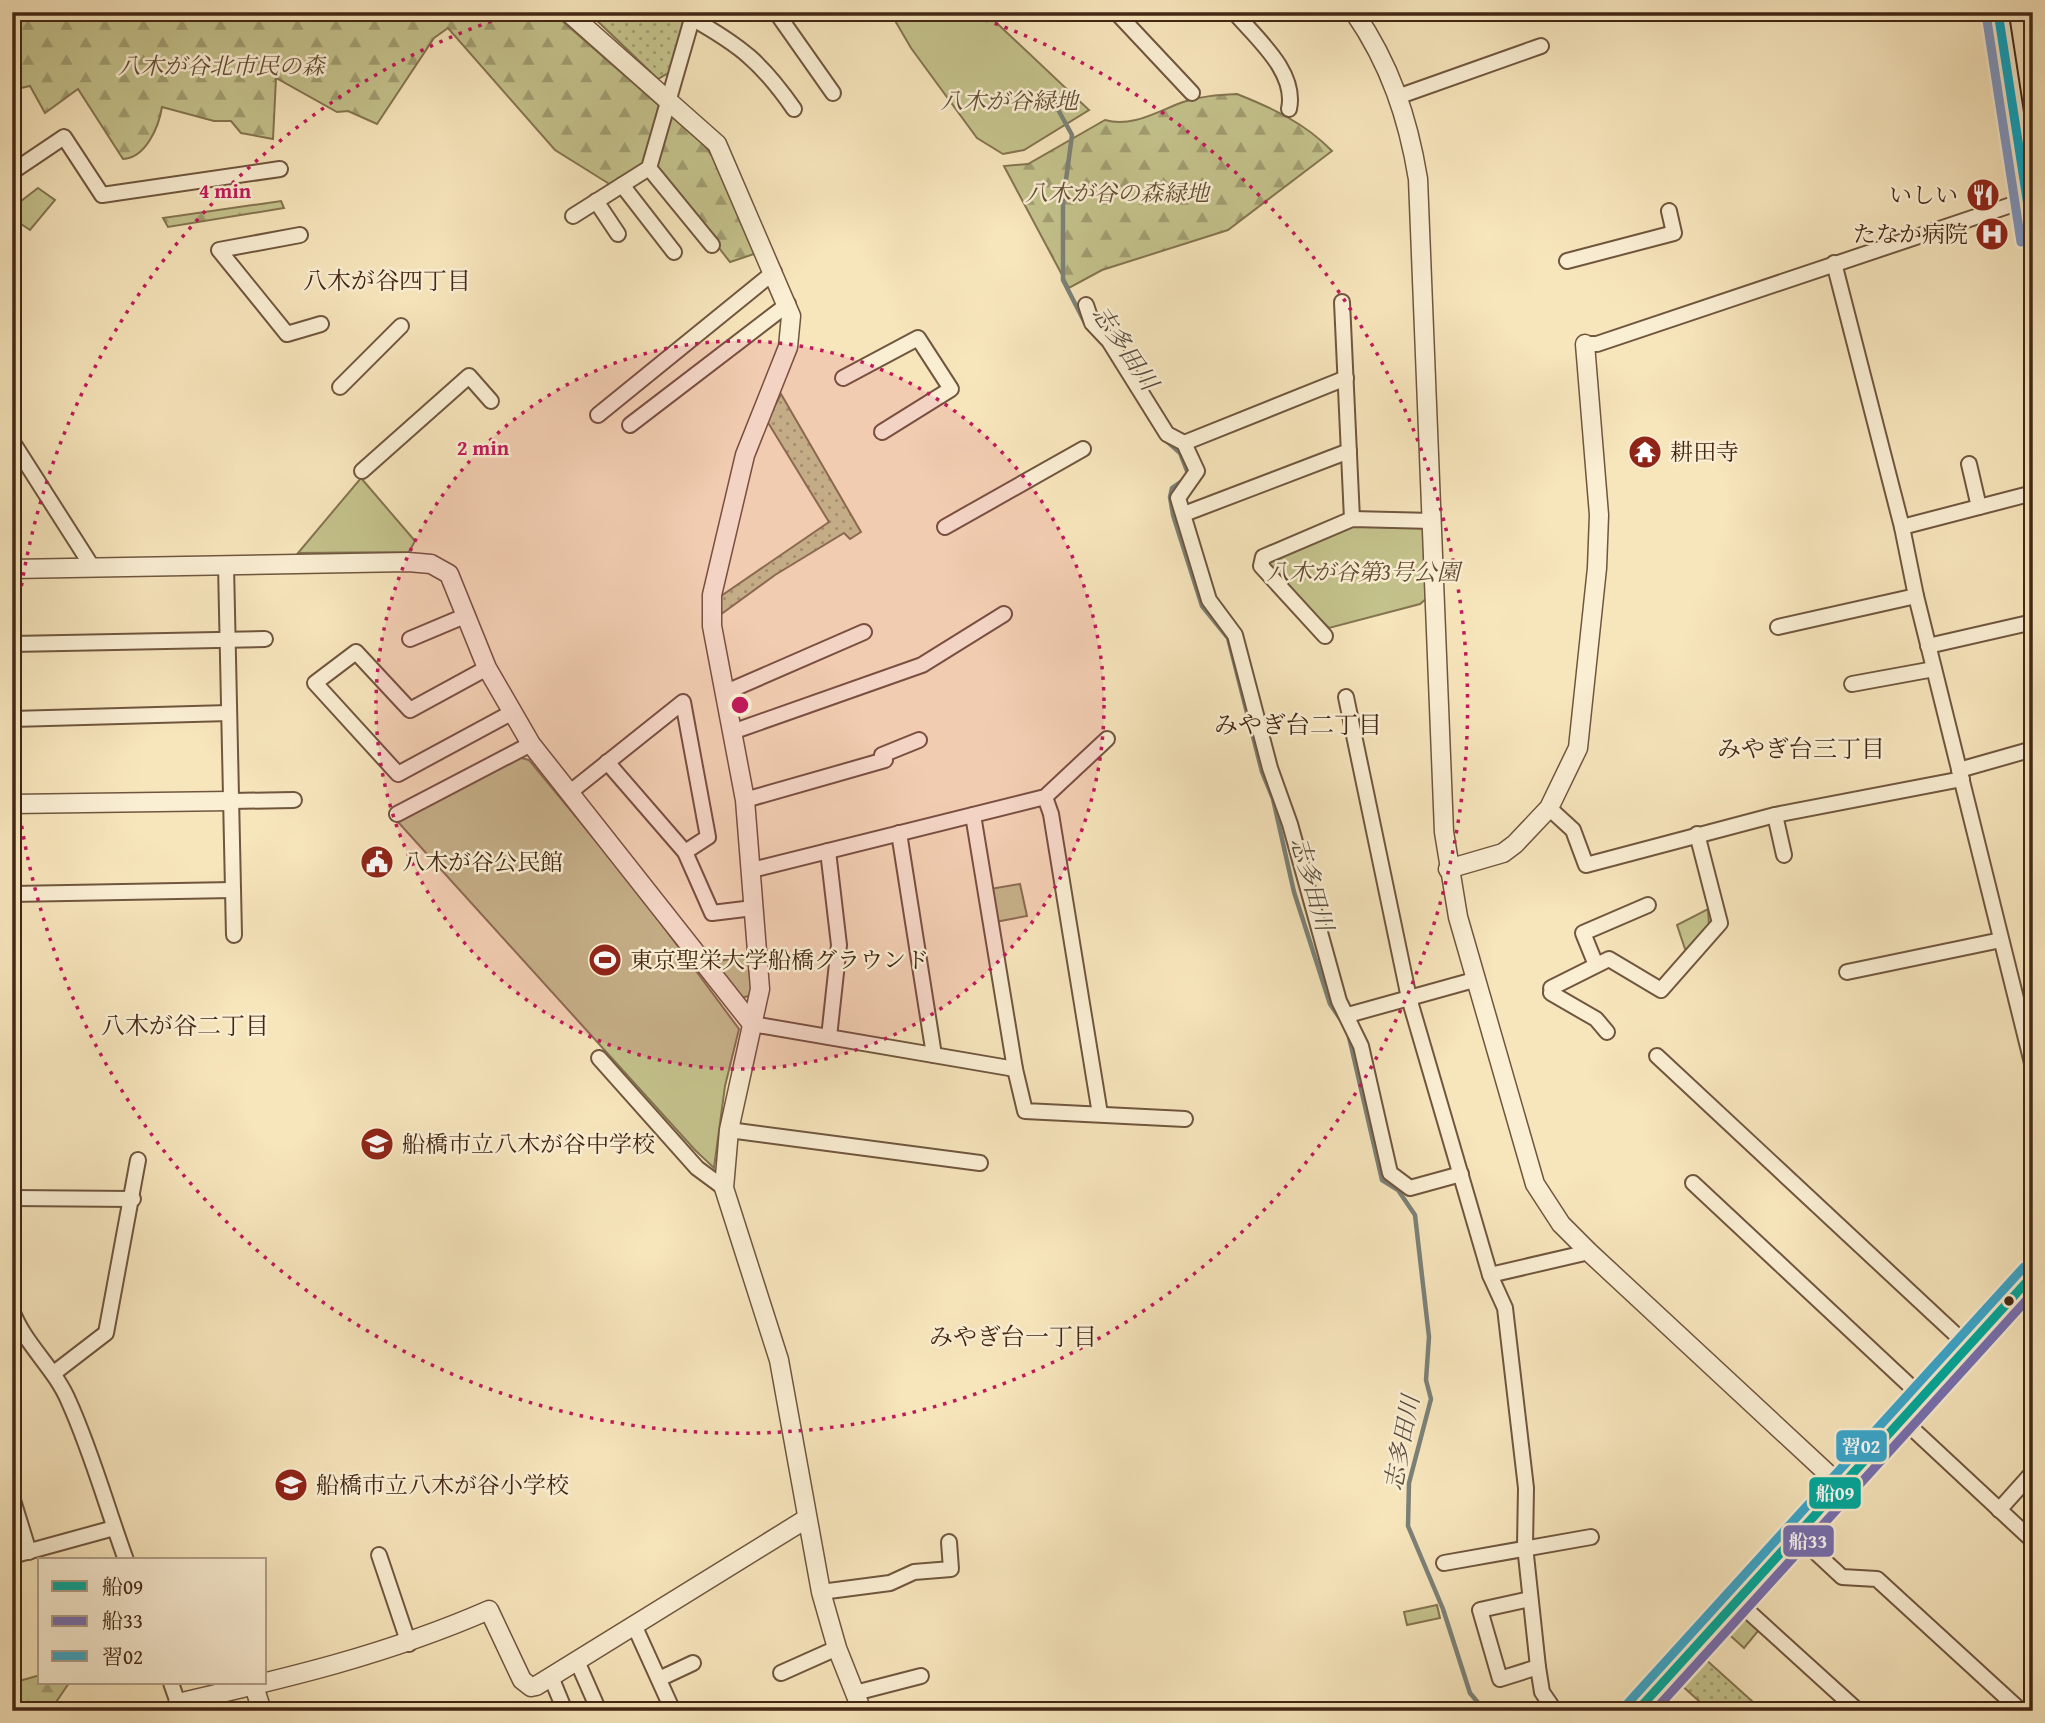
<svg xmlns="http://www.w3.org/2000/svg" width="2045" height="1723" font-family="'Gentium Book Plus','Noto Serif JP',serif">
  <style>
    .grass { fill: url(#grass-dots); stroke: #847450; stroke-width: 2 }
    .forest { fill: url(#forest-firs); stroke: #847450; stroke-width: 2 }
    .park { fill: #c4c28c; stroke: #847450; stroke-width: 2 }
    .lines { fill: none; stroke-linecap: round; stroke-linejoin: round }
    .stream { stroke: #7b8178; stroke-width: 4.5 }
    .minor-casing { stroke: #70563e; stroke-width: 18 }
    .tertiary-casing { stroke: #70563e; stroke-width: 21 }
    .secondary-casing { stroke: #432614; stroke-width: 23 }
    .primary-casing { stroke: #432614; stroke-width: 26 }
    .minor { stroke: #faeed3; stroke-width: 14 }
    .tertiary { stroke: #faeed3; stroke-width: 18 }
    .secondary { stroke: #faeed3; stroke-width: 19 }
    .primary { stroke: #ecc27e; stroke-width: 23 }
    .bus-1-casing { stroke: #faeed3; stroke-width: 14 }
    .bus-2-casing { stroke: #faeed3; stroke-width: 14 }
    .bus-3-casing { stroke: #faeed3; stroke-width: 14 }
    .bus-4-casing { stroke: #faeed3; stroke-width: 14 }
    .bus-5-casing { stroke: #faeed3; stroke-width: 14 }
    .bus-1 { stroke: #00a99d; stroke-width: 9 }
    .bus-2 { stroke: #7670b3; stroke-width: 9 }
    .bus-3 { stroke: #39a7cc; stroke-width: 9 }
    .bus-4 { stroke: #00a9ce; stroke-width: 9 }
    .bus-5 { stroke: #7d9ac9; stroke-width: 9 }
    .ring { fill: none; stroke: #c2185b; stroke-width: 3.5; stroke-dasharray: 3.5 7 }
    .bus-dot { fill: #432614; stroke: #faeed3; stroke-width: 2.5 }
    .labels { text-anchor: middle; stroke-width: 5; stroke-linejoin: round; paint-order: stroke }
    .park-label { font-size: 23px; font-style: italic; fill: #634d32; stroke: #faeed3 }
    .poi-label { font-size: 23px; fill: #432614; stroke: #faeed3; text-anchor: start }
    .neighbourhood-label { font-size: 24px; fill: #432614; stroke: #faeed3 }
    .water-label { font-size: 24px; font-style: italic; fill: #5a4c3e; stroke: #faeed3 }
    .centre { fill: #c2185b; stroke: #faeed3; stroke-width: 3.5 }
    .ring-label { font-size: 21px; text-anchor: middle; font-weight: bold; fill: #c2185b; stroke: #faeed3; stroke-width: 5; stroke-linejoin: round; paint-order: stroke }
    .line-badge { stroke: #faeed3; stroke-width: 2.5 }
    .badge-label { font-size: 19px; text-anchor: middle; font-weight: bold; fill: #fff }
  </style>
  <defs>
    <pattern id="grass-dots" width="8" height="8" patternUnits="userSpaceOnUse" patternTransform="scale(1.75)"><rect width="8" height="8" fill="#c4c28c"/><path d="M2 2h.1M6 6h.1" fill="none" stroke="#a19d71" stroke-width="1.8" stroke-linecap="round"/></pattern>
    <pattern id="forest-firs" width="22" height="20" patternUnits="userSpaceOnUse" patternTransform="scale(1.75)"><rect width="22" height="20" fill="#c4c28c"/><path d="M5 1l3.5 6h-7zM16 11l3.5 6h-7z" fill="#a19d71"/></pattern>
  </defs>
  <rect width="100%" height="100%" fill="#f7e5bc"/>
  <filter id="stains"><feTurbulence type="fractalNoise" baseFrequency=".00286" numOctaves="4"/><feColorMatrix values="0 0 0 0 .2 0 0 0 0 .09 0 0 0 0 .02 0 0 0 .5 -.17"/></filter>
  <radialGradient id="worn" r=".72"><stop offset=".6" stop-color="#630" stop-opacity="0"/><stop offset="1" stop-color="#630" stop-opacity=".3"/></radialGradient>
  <g class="grass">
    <polygon points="588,12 687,12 670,72 658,79"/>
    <polygon points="781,394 861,532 850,539 844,533 775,575 720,615 721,596 829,522 767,421"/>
    <polygon points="1703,1657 1763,1711 1710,1711 1680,1684"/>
  </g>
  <g class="forest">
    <path d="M12,12H552L704,145L714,159L757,253L730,262L657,169L611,185L555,150L448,28L434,38L377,124L348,111L337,112L276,78L273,139L241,133L231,121H214L162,107C159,126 146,158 123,159L78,89L45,113L30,86L12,90Z"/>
    <path d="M1237,94C1272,108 1305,123 1332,151L1228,230L1102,270L1069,288L1004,166L1028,164L1105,120C1132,128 1158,111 1183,102C1201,96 1218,95 1237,94Z"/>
    <polygon points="281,201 284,208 168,227 163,218"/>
    <polygon points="40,1675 40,1683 69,1683 50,1711 12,1711 12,1683"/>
  </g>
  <g class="park">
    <polygon points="890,12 985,12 1089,110 1024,150 1003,154 977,138 911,48"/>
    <polygon points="38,188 55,200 30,230 12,218 12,208"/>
    <polygon points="361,478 415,541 409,552 298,553"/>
    <polygon points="1357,525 1417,525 1424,529 1427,598 1420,604 1329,628 1269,568 1269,559"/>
    <polygon points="518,757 529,760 637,891 739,1029 725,1086 714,1168 695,1150 398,822"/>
    <polygon points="1020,884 1027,916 995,922 990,889"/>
    <polygon points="1708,909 1709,925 1686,952 1677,925"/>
    <polygon points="748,956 752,995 741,998 713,962"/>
    <polygon points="1437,1605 1440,1618 1407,1625 1404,1612"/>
    <polygon points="1741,1610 1763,1625 1744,1648 1723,1629"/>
  </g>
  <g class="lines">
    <g class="stream">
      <polyline points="1050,95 1072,135 1063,202 1063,280 1085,323"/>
      <polyline points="1162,437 1180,453 1189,476 1172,488 1170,497 1173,515 1202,606 1228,638 1262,772 1273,799 1294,892 1330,1004 1341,1020"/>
      <polyline points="1349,1037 1382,1180 1398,1190 1415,1215 1429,1337 1426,1380 1431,1399 1409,1483 1408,1526 1443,1609 1470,1693 1485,1711"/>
    </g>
    <defs>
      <g id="minor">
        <polyline points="776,12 833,93"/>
        <polyline points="1116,12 1192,93"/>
        <path d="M1234,12C1257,39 1297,72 1289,109"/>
        <path d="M693,19C741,46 762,63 794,109"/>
        <polyline points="1400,96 1541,46"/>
        <polyline points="649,168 712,245"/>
        <polyline points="12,172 64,137 102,195 280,169"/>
        <polyline points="622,185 674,252"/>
        <polyline points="596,201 618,234"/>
        <polyline points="573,216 649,168 694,12"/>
        <polyline points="300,235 219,250 287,334 321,324"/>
        <polyline points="1567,261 1674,233 1669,211"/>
        <polyline points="1834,263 1902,527 1916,596 2033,1067"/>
        <polyline points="1342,302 1352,519"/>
        <polyline points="1086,305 1092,323 1109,341 1167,434 1184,443 1197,471 1178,498 1209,600 1235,635 1270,768 1290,824 1339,1001 1361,1046 1390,1173 1410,1188 1461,1174"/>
        <polyline points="1585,344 1597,344 2026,200"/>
        <polyline points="843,378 918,338 951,389 882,432"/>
        <polyline points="340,387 401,326"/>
        <polyline points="598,415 774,272"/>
        <polyline points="630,425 788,304"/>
        <polyline points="12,441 93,568"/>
        <polyline points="1184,443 1346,378"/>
        <polyline points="1969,464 1979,507"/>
        <polyline points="362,471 469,376 491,401"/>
        <polyline points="1184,514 1349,451"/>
        <polyline points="945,527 1083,449"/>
        <polyline points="1902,527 2033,493"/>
        <polyline points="226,565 234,935"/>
        <polyline points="1778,627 1916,596"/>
        <polyline points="1325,636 1261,566 1263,557 1352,519 1433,521"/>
        <polyline points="410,639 467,615"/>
        <polyline points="12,644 265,639"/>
        <polyline points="1928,646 2033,622"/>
        <polyline points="487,668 410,710 356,652 315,683 398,774 511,713"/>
        <polyline points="1852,684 1934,669"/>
        <polyline points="724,693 864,632"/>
        <polyline points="1346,697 1409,998 1490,1275 1505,1308 1526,1488 1525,1546 1538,1667 1542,1692 1555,1711"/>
        <polyline points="12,719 229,713"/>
        <polyline points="732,732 922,665 1004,614"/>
        <polyline points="607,762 685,852 712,913 753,908"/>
        <polyline points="1959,770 2033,749"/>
        <polyline points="569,793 683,702 708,837 685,852"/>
        <polyline points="1045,797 1051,814 1100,1114"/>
        <polyline points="745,800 885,760 882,755 919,740"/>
        <polyline points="231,801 294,800"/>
        <polyline points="1549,808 1573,830 1586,865 1775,815 1962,779"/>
        <polyline points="397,814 531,744"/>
        <polyline points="973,815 1015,1069 1025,1111 1185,1119"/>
        <polyline points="1775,815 1784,855"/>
        <polyline points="899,833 934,1055"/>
        <polyline points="828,851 839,945 829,1037"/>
        <polyline points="752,870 1045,797 1107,739"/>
        <polyline points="12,894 233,890"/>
        <polyline points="1596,965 1583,933 1648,905"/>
        <polyline points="1847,972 2001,940"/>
        <polyline points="1551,988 1609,959 1661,990 1720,923 1697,834"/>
        <polyline points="1551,993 1596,1019 1607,1032"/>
        <polyline points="1348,1015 1474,980"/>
        <polyline points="752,1024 1015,1069"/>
        <polyline points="1657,1056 1968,1346"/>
        <polyline points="599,1058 697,1168 724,1188"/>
        <polyline points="729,1130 980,1163"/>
        <polyline points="1693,1183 1922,1397"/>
        <polyline points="12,1198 133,1199"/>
        <polyline points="1490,1275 1589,1252"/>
        <path d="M12,1310C24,1344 55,1368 69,1402C92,1453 107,1508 126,1560"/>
        <polyline points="54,1373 106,1333 138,1160"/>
        <polyline points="1902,1419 2033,1541"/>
        <polyline points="12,1497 29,1552"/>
        <polyline points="1999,1510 2033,1472"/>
        <polyline points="1797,1535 1842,1577 1877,1579 2021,1711"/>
        <polyline points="379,1555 409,1644"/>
        <polyline points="12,1556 114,1528"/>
        <polyline points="1444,1563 1591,1537"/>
        <polyline points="821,1592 890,1583 914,1572 951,1569 949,1542"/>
        <polyline points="1530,1599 1480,1610 1500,1679 1538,1667"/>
        <polyline points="1738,1602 1858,1711"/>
        <polyline points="634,1625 673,1711"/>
        <polyline points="577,1661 599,1711"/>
        <polyline points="781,1673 837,1648"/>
        <polyline points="551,1677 565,1711"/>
        <polyline points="659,1679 693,1663"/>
        <polyline points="171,1683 178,1703"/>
        <polyline points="855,1693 921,1676"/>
        <polyline points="1025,1710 1025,1711"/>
      </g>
      <g id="tertiary">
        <polyline points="568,12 717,144 791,316 788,347 745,455 712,595 712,626 745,800 760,989 729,1130 724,1188 779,1360 821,1592 837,1648 862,1711"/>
        <path d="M1354,12C1390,64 1408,118 1418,179L1444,832L1458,917L1535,1184L1561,1224L1589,1252L1841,1486"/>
        <polyline points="12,569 408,562 431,564 449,574 487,668 531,744 752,1024"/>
        <polyline points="12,804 231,801"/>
        <polyline points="1448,869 1503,853 1515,844 1549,808 1578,748 1597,568 1599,515 1585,344"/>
        <polyline points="254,1686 262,1711"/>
        <path d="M178,1703C287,1678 386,1655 489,1610L522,1680L531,1687L536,1686L806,1519"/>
      </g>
      <polyline id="secondary" points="1998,12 2033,240"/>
      <polyline id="primary" points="1637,1711 2033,1275"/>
    </defs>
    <use href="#minor" class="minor-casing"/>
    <use href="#tertiary" class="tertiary-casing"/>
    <use href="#secondary" class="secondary-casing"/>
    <use href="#primary" class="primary-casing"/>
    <use href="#minor" class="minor"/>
    <use href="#tertiary" class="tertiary"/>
    <use href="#secondary" class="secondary"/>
    <use href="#primary" class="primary"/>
    <defs>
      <polyline id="bus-1" points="1637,1711 2033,1275"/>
      <polyline id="bus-2" points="1654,1711 2033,1293"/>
      <polyline id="bus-3" points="1628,1703 2024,1267"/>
      <polyline id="bus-4" points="1998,12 2033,238"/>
      <polyline id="bus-5" points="1986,14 2021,242"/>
    </defs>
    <use href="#bus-1" class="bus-1-casing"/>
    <use href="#bus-2" class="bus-2-casing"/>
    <use href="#bus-3" class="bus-3-casing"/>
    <use href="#bus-4" class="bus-4-casing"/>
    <use href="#bus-5" class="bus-5-casing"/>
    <use href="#bus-1" class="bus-1"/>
    <use href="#bus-2" class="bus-2"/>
    <use href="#bus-3" class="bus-3"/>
    <use href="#bus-4" class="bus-4"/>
    <use href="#bus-5" class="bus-5"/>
  </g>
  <circle cx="740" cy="705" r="364" fill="#c2185b" fill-opacity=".12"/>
  <g class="ring">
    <circle cx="740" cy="705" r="364"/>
    <path d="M12 680A728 728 0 0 1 515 13M965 13A728 728 0 1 1 12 730"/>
  </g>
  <defs>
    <symbol id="restaurant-disc" viewBox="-11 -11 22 22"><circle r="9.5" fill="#8f2418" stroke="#faeed3"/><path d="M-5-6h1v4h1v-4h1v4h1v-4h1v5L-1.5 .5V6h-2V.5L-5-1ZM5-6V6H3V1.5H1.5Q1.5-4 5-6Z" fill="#fff"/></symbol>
    <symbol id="hospital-disc" viewBox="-11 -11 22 22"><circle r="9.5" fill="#8f2418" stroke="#faeed3"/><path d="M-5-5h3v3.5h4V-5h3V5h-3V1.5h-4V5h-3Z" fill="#fff"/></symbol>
    <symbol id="temple-disc" viewBox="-11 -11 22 22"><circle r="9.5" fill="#8f2418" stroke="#faeed3"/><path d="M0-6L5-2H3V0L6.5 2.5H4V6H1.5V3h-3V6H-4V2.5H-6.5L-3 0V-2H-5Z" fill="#fff"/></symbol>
    <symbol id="civic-disc" viewBox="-11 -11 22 22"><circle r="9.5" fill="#8f2418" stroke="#faeed3"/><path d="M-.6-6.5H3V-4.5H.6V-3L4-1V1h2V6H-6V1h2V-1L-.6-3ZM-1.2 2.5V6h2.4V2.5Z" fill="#fff"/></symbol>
    <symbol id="stadium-disc" viewBox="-11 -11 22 22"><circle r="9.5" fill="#8f2418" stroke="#faeed3"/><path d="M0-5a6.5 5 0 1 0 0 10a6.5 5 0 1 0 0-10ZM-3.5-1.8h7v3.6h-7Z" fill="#fff"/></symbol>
    <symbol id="school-disc" viewBox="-11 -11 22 22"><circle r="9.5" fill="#8f2418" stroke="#faeed3"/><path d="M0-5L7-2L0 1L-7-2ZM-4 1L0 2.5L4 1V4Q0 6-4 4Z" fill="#fff"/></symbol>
  </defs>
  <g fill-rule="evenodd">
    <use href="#restaurant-disc" x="1964" y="176" width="38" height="38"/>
    <use href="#hospital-disc" x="1973" y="215" width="38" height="38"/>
    <use href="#temple-disc" x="1626" y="433" width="38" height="38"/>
    <use href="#civic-disc" x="358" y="843" width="38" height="38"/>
    <use href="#stadium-disc" x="586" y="941" width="38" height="38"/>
    <use href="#school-disc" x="358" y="1125" width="38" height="38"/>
    <use href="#school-disc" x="272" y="1466" width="38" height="38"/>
  </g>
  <circle class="bus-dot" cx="2009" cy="1301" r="6"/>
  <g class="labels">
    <g class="park-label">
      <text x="221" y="74">八木が谷北市民の森</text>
      <text x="1009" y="109">八木が谷緑地</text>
      <text x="1117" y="201">八木が谷の森緑地</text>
      <text x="1363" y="580">八木が谷第3号公園</text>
    </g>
    <g class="poi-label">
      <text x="1958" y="203" text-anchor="end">いしい</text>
      <text x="1968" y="242" text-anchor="end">たなか病院</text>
      <text x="1670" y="460">耕田寺</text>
      <text x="402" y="870">八木が谷公民館</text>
      <text x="630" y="968">東京聖栄大学船橋グラウンド</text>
      <text x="402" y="1152">船橋市立八木が谷中学校</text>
      <text x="316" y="1493">船橋市立八木が谷小学校</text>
    </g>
    <g class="neighbourhood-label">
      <text x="387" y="289">八木が谷四丁目</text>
      <text x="1298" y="733">みやぎ台二丁目</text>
      <text x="1801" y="757">みやぎ台三丁目</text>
      <text x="185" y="1034">八木が谷二丁目</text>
      <text x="1013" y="1345">みやぎ台一丁目</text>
    </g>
    <g class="water-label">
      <text transform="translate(1125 348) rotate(56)" y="8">志多田川</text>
      <text transform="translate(1312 884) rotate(74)" y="8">志多田川</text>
      <text transform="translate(1402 1443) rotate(-79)" y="8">志多田川</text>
    </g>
  </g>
  <circle cx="740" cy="705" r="10" class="centre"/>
  <g class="ring-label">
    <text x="225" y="198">4 min</text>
    <text x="483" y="455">2 min</text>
  </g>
  <g class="line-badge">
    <rect x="1835" y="1429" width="53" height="34" rx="7" fill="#39a7cc"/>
    <rect x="1808" y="1476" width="54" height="34" rx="7" fill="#00a99d"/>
    <rect x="1782" y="1524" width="53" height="34" rx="7" fill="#7670b3"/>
  </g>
  <g class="badge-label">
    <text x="1861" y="1453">習02</text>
    <text x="1835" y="1500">船09</text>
    <text x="1808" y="1548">船33</text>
  </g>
  <rect width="2045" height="1723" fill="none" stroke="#f7e5bc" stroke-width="42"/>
  <rect x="14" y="14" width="2017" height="1695" fill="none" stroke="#432614" stroke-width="3.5"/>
  <rect x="21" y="21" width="2003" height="1681" fill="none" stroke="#432614" stroke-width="2"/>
  <rect x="38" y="1558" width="228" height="126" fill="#faeed3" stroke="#b19e87" stroke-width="2"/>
  <rect x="52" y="1581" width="35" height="10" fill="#00a99d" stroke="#b19e87" stroke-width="2"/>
  <text x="102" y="1594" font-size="21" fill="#432614">船09</text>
  <rect x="52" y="1616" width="35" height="10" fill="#7670b3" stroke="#b19e87" stroke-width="2"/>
  <text x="102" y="1628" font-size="21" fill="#432614">船33</text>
  <rect x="52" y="1651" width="35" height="10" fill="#39a7cc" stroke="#b19e87" stroke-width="2"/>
  <text x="102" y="1664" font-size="21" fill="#432614">習02</text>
  <rect width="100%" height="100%" filter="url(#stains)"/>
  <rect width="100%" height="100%" fill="url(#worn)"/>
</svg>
